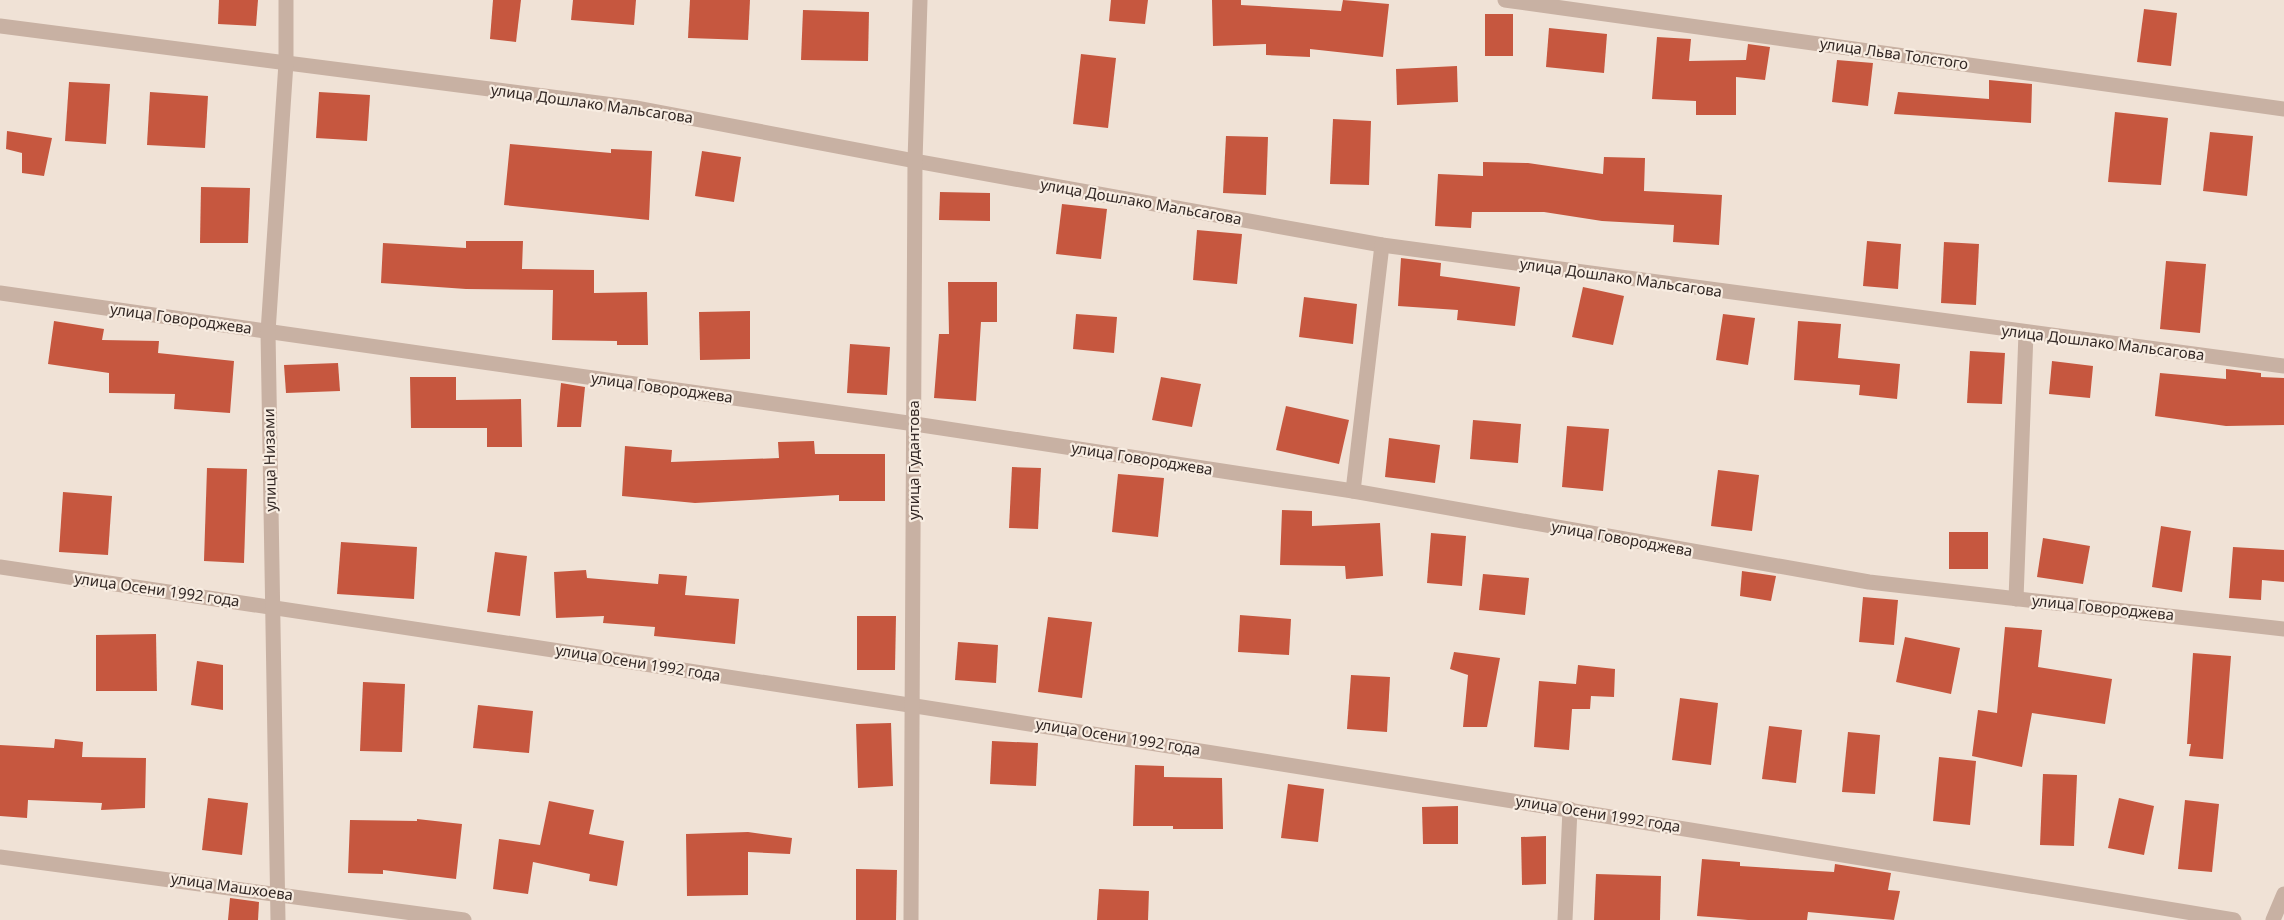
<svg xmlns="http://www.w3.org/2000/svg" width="2284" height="920" font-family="'Noto Sans',sans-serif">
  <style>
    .building { fill: #c6573f }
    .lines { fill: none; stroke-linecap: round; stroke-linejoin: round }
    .minor { stroke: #c8b1a3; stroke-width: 15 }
    .labels { text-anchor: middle; stroke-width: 4.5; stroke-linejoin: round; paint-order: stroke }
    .street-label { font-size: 15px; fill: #332825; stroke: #f8ede2 }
  </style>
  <rect width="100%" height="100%" fill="#f0e2d6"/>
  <g class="building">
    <polygon points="219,0 258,0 256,26 218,24"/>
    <polygon points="493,0 521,0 516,42 490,39"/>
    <polygon points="573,0 636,0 634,25 571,20"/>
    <polygon points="690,0 750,0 748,40 688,38"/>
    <polygon points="1111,0 1148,0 1145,24 1109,21"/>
    <polygon points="1212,0 1241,0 1241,5 1341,11 1343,0 1389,4 1383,57 1310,49 1310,57 1266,55 1266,44 1213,46"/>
    <polygon points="2144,9 2177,13 2171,66 2137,62"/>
    <polygon points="803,10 869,12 868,61 801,60"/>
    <rect x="1485" y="14" width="28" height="42"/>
    <polygon points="1549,28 1607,34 1604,73 1546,67"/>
    <polygon points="1657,37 1691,39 1689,61 1746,60 1748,44 1770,47 1765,80 1736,77 1736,115 1696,115 1696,101 1652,99"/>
    <polygon points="1081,54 1116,58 1108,128 1073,124"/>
    <polygon points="1837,60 1873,63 1868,106 1832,102"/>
    <polygon points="1457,66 1458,102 1397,105 1396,69"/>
    <polygon points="1989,80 2032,84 2031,123 1894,114 1898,92 1989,99"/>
    <polygon points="69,82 110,84 106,144 65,141"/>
    <polygon points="150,92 208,96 205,148 147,145"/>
    <polygon points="319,92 370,95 367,141 316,138"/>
    <polygon points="2115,112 2168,118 2161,185 2108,182"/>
    <polygon points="1333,119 1371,121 1369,185 1330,184"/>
    <polygon points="7,131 52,138 44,176 22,173 22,153 6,149"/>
    <polygon points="2210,132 2253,136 2247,196 2203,191"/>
    <polygon points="1226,136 1268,137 1266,195 1223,193"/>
    <polygon points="510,144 611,153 611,149 652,151 649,220 504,205"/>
    <polygon points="702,151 741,157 734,202 695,196"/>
    <polygon points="1604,157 1645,158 1644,191 1722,195 1719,245 1673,242 1674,225 1602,221 1544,212 1472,212 1471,228 1435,226 1438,174 1483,176 1483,162 1528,163 1603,174"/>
    <polygon points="201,187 250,188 248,243 200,243"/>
    <polygon points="940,192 990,193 990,221 939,220"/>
    <polygon points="1062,204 1107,209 1101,259 1056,254"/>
    <polygon points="1197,230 1242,234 1237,284 1193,280"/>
    <polygon points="466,241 523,241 522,269 594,270 594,293 647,292 648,345 617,345 617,341 552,340 553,290 466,289 381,283 383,243 466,248"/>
    <polygon points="1867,241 1901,244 1898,289 1863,286"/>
    <polygon points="1944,242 1979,244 1976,305 1941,303"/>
    <polygon points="1401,258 1441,263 1440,276 1520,287 1515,326 1457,320 1458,310 1398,306"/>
    <polygon points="2166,261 2206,264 2200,333 2160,329"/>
    <polygon points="948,282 997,282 997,322 981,322 976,401 934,398 939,334 949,334"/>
    <polygon points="1583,287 1624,296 1613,345 1572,337"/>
    <polygon points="1304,297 1357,304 1353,344 1299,337"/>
    <polygon points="750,311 750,359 700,360 699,312"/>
    <polygon points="1076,314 1117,317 1114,353 1073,349"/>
    <polygon points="1723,314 1755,318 1748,365 1716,360"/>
    <polygon points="54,321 104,329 102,340 159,341 158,353 234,361 230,413 174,409 175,394 109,393 109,373 48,364"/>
    <polygon points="1798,321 1841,324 1838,358 1900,364 1897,399 1859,395 1860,385 1794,380"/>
    <polygon points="850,344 890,347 887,395 847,393"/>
    <polygon points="1970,351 2005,353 2002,404 1967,403"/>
    <polygon points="2052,361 2093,366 2090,398 2049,394"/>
    <polygon points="338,363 340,391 286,393 284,365"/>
    <polygon points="2226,369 2261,373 2261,377 2284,378 2284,425 2226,426 2155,416 2160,373 2226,379"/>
    <polygon points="410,377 456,377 456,400 521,399 522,447 487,447 487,428 411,428"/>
    <polygon points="1161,377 1201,384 1192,427 1152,420"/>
    <polygon points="561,383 585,387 581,427 557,427"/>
    <polygon points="1286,406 1349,420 1339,464 1276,450"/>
    <polygon points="1473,420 1521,424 1518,463 1470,459"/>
    <polygon points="1567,426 1609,429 1603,491 1562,487"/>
    <polygon points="1389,438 1440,445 1435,483 1385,477"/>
    <polygon points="814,441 815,454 885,454 885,501 839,501 839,495 695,503 622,496 625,446 672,450 671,462 779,458 778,442"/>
    <polygon points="1012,467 1041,468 1038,529 1009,528"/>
    <polygon points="207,468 247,469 244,563 204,561"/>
    <polygon points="1718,470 1759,475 1752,531 1711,526"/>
    <polygon points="1118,474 1164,478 1158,537 1112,532"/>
    <polygon points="63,492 112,496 108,555 59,552"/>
    <polygon points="1282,510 1312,511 1312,526 1380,523 1383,576 1346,579 1345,566 1280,565"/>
    <polygon points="2161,526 2191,531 2182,592 2152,587"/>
    <rect x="1949" y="532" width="39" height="37"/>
    <polygon points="1431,533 1466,536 1462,586 1427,583"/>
    <polygon points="2043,538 2090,546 2083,584 2037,577"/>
    <polygon points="341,542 417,547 414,599 337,594"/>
    <polygon points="2233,547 2284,550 2284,582 2262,580 2261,600 2229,598"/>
    <polygon points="495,552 527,556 520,616 487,612"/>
    <polygon points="586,570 587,578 658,584 659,574 687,576 685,595 739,599 735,644 654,636 655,627 603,623 604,616 556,618 554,572"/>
    <polygon points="1742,571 1776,576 1771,601 1740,596"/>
    <polygon points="1483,574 1529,578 1525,615 1479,610"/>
    <polygon points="1863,597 1898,600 1894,645 1859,642"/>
    <polygon points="1240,615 1291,619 1289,655 1238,652"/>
    <polygon points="857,616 896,616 895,670 857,670"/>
    <polygon points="1048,617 1092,622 1082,698 1038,692"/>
    <polygon points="2005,627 2042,630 2038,667 2112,679 2105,724 2032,713 2022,767 1972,756 1978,710 1997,713"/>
    <polygon points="156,634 157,691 96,691 96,635"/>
    <polygon points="1905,637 1960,648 1951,694 1896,682"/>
    <polygon points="958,642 998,645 996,683 955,680"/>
    <polygon points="1454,652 1500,658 1487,727 1463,727 1468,675 1450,669"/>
    <polygon points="2193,653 2231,656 2223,759 2189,756 2191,744 2187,744"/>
    <polygon points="197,661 223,665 223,710 191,705"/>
    <polygon points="1578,665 1615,669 1614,697 1591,696 1590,709 1572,709 1569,750 1534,747 1539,681 1576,684"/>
    <polygon points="1351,675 1390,677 1387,732 1347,729"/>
    <polygon points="363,682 405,684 402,752 360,751"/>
    <polygon points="1680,698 1718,703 1711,765 1672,760"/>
    <polygon points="478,705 533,711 529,753 473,748"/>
    <polygon points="891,723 893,786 858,788 856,724"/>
    <polygon points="1769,726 1802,730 1796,783 1762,779"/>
    <polygon points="1848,732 1880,735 1875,794 1842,792"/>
    <polygon points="55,739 83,742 82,757 146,758 145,808 101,810 102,803 28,800 27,818 0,816 0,745 54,748"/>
    <polygon points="992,741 1038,743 1036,786 990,784"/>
    <polygon points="1939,757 1976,761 1970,825 1933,821"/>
    <polygon points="1135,765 1164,766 1164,777 1222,778 1223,829 1173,829 1173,826 1133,826"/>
    <polygon points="2043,774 2077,775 2074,846 2040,845"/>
    <polygon points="1288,784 1324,789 1318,842 1281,838"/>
    <polygon points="208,798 248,803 242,855 202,850"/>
    <polygon points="2119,798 2154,806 2144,855 2108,848"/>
    <polygon points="2185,800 2219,804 2212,872 2178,869"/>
    <polygon points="549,801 594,810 589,834 624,841 617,886 589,881 590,874 533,862 528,894 493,889 499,839 540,845"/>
    <polygon points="1458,806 1458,844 1423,844 1422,807"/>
    <polygon points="417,819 462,824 456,879 383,870 383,874 348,873 350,820 417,821"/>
    <polygon points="748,832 792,838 790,854 748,852 748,895 687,896 686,834"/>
    <polygon points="1546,836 1546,884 1522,885 1521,837"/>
    <polygon points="1702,859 1740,862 1740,866 1834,872 1835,864 1891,873 1888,890 1900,891 1894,920 1808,912 1807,920 1748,920 1697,916"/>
    <polygon points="856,869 897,870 896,920 856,920"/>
    <polygon points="1596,874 1661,876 1660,920 1594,920"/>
    <polygon points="1099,889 1149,891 1148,920 1097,920"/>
    <polygon points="230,898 259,902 258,920 228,920"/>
  </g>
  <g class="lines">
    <g class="minor">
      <polyline points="1505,0 2284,109"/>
      <polyline points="0,26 637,108 915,161 1382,245 2284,366"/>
      <polyline points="0,293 915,424 1353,491 1869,582 2284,629"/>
      <polyline points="1353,491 1382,245"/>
      <path d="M0,567C746,677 1490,795 2234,920"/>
      <polyline points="2016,599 2026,333"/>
      <polyline points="0,857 464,920"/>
      <polyline points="278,920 268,332 286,63 286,0"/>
      <polyline points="911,920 915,161 920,0"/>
      <polyline points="1565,920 1570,809"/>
      <polyline points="2273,920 2284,894"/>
    </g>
  </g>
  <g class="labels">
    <g class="street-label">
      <text transform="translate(1894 54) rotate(8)" y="5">улица Льва Толстого</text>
      <text transform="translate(592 104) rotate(8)" y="5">улица Дошлако Мальсагова</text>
      <text transform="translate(1141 202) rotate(10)" y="5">улица Дошлако Мальсагова</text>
      <text transform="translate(1621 278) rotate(8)" y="5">улица Дошлако Мальсагова</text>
      <text transform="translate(181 319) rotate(8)" y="5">улица Говороджева</text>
      <text transform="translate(2103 343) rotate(7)" y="5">улица Дошлако Мальсагова</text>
      <text transform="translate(662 388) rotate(8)" y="5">улица Говороджева</text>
      <text transform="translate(1142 459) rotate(9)" y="5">улица Говороджева</text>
      <text transform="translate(270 460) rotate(-91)" y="5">улица Низами</text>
      <text transform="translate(914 460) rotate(-90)" y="5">улица Гудантова</text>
      <text transform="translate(1622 539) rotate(10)" y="5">улица Говороджева</text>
      <text transform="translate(157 590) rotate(8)" y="5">улица Осени 1992 года</text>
      <text transform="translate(2103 608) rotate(6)" y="5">улица Говороджева</text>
      <text transform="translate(638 663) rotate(9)" y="5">улица Осени 1992 года</text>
      <text transform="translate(1118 737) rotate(9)" y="5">улица Осени 1992 года</text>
      <text transform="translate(1598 814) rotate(9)" y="5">улица Осени 1992 года</text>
      <text transform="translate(232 887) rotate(8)" y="5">улица Машхоева</text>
    </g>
  </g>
</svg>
